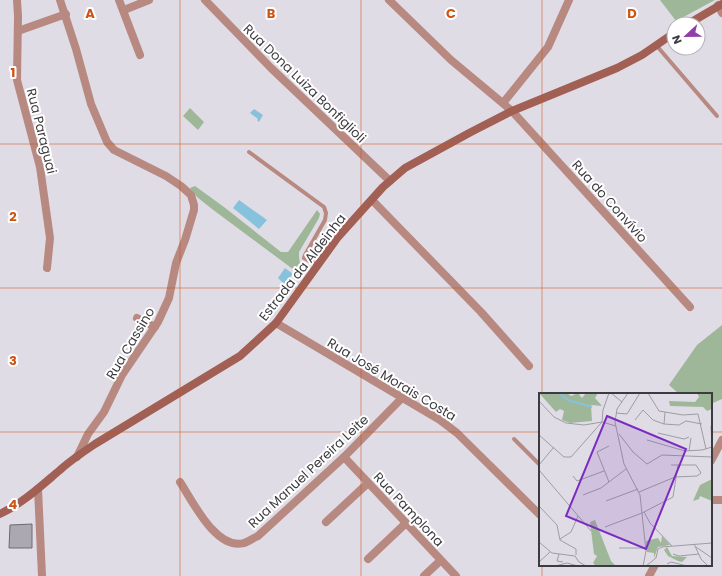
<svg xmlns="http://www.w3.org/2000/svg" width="722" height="576" font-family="Poppins,sans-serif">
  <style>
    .green { fill: #9fb799 }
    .water { fill: #86c2dc }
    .building { fill: #aba8b2; stroke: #6e6a73 }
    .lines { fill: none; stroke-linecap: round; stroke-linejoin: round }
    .lane { stroke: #b88980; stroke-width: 4 }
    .street { stroke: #b88980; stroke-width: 8 }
    .secondary { stroke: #a25f53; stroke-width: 8 }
    .grid { fill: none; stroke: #ce5414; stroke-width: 1; stroke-opacity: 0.55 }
    .labels { text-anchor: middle; stroke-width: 4; stroke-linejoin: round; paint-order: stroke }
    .street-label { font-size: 13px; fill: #3c3b3f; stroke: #fff }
    .inset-river { fill: none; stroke: #86c2dc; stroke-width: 2 }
    .inset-road { fill: none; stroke: #9e9ca3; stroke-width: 1 }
    .view { fill: #7b2cbf; fill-opacity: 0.15; stroke: #7b2cbf; stroke-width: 2 }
    .inset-edge { fill: none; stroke: #3c3b3f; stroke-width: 2 }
    .grid-label { font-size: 13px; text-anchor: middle; font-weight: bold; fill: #ce5414; stroke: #fff; stroke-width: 4; stroke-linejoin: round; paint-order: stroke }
  </style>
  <rect width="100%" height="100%" fill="#e0dce6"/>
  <g class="green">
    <polygon points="660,0 715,0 676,21"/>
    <polygon points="190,108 204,122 198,130 183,116"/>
    <polygon points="195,186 224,207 281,252 288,252 317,210 320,214 319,218 299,252 299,258 300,263 294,270 286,264 212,209 197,197 190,188"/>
    <polygon points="722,325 722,399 711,404 711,394 679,394 669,385 697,345"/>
  </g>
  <g class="water">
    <polygon points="254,109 263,115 259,122 257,120 258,119 250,113"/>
    <polygon points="239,200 267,220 259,229 233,208"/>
    <polygon points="285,268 293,274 284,284 278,278"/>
  </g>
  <polygon class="building" points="32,524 32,548 9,548 10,525"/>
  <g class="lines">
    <g class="lane">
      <polyline points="656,45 717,116"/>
      <polyline points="249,152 324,207 326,213 325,220 305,255 304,258 317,265"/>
      <polyline points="514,439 540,465"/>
    </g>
    <g class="street">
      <polyline points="17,0 18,16 17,80 40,167 50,238 47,268"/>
      <polyline points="60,0 76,49 91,104 107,142 114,150 166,176 181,186 191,195 194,205 194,210 185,240 176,263 169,298 158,322 122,375 104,412 88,434 77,457"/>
      <polyline points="119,0 140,55"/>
      <polyline points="205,0 271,68 390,181"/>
      <polyline points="389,0 451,60 512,111 690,307"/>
      <polyline points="718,5 722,13"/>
      <polyline points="124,10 149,0"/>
      <polyline points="18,31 66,14"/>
      <polyline points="503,103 548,47 569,0"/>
      <polyline points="372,200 481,312 529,366"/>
      <polyline points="137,318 155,327"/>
      <polyline points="276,323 440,420 457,433 540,515"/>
      <polyline points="344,457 456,576"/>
      <polyline points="711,461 722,440"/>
      <path d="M180,482C192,500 216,551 244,543C248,542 253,538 258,536L344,457L402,398"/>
      <polyline points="38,489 42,576"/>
      <polyline points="711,500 722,500"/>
      <polyline points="326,522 368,483"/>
      <polyline points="368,559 405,524"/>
      <polyline points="424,576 440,561"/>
      <polyline points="649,576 655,565"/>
    </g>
    <g class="secondary">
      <polyline points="688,24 722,4"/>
      <path d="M0,514C23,503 41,486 60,470C71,460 83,452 95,444L240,356L251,346L276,323L338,237L383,187L405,168L471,132L512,111L617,68L642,55L674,33"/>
    </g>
  </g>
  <path class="grid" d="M180,0V576M361,0V576M542,0V394M0,144H722M0,288H722M0,432H540M711,432H722M542,565V576"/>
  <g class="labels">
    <g class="street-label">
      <text transform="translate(305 83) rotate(44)" y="5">Rua Dona Luiza Bonfiglioli</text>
      <text transform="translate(42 131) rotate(76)" y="5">Rua Paraguai</text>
      <text transform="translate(610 201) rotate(48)" y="5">Rua do Convívio</text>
      <text transform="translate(302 267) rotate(-52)" y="5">Estrada da Aldeinha</text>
      <text transform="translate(130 343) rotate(-59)" y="5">Rua Cassino</text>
      <text transform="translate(392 379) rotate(31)" y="5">Rua José Morais Costa</text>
      <text transform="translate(308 471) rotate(-43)" y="5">Rua Manuel Pereira Leite</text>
      <text transform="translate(409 509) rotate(47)" y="5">Rua Pamplona</text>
    </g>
  </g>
  <g transform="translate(539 393)">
    <rect width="173" height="173" fill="#e0dce6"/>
    <path d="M0,0H28L32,3L39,0L43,5L47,0H59L56,5L63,13L52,12L53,28L31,30L23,27L25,18L21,16L17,19ZM158,0H173V16L168,18L164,14L131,13L130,8L156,9L160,4ZM173,86V108L161,103L160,106L154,108L161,92ZM56,127L72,168L77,173H57L54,170L58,163L55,161L51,129ZM123,143L131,152L119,154L115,165V160L108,159L107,148L119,145L122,150ZM128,154L133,163L148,164L143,169L139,168L129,163L125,157Z" fill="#9fb799"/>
    <path class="inset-river" d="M20,0L29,7L53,14"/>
    <path class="inset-road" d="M72,0L83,9M89,0L78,16L76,29L85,71L101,102L107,158L104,173M109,0L120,18L144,22L159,21M0,8L15,24L27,30L45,32L63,29L77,33M77,20L88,21L101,0M159,21L167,56M96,27L104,17L114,27L125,31L140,32L147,28L163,31M125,31L126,19M119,40L145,46L150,44M80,41L94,59L108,71L123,62L173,64M0,42L25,64H32L63,29L64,17L70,0M108,47L146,58L163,57L173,54L172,33M150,58L152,45M0,72L15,54M0,77L52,138M34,83L38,88L65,78M70,89L58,59L70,53M100,99L136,84L158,83L162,80L157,72H132M44,102L62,95L87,76M67,108L99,96M0,113L18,132L21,147L37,156V162M105,119L111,130L133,153M66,134L103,120L134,104L139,72M21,146L32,139L39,123M0,149L13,160L36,163L40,169L47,173M155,151L162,166L169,173M157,154L173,165M80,155H106M20,161L18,168L24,169M134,161L140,163L160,161M0,169L11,159M128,171L132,169L148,173M16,173L28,170L39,173M107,173L117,165L119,156L123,154L173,150"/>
    <path class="view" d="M68,23L147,56L107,156L27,123Z"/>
    <rect width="173" height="173" class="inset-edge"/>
  </g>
  <g class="grid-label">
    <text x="90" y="18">A</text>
    <text x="271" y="18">B</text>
    <text x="451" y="18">C</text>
    <text x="632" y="18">D</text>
    <text x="13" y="77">1</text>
    <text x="13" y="221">2</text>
    <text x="13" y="365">3</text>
    <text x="13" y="509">4</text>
  </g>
  <g transform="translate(686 36) rotate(248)"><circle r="19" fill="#ffffff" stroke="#b1b1b2"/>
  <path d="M0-3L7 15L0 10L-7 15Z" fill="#923daa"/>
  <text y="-6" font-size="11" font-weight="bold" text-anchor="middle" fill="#3c3b3f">N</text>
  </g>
</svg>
